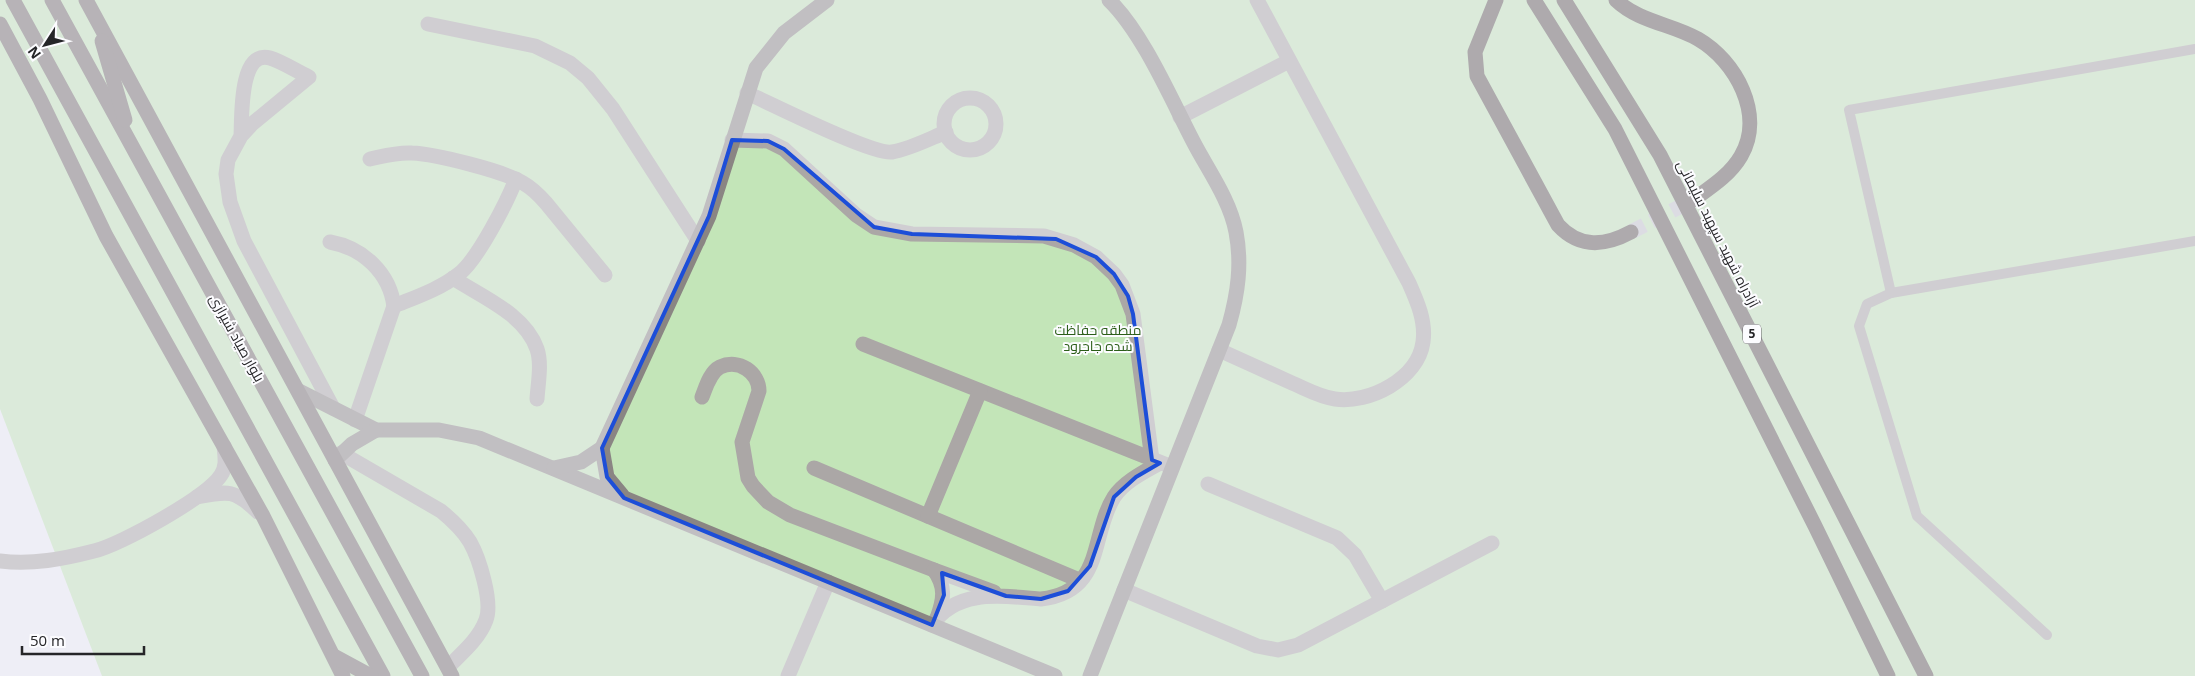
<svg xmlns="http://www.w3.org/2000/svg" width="2195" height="676" font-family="'Open Sans',Cairo,sans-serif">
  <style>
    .green { fill: #c3e5b8 }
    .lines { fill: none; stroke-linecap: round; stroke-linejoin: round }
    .motorway-tunnel { stroke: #c6c6cd; stroke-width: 15; stroke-dasharray: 15 8; stroke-linecap: butt }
    .service { stroke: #aba7a6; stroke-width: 10 }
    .minor { stroke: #aba7a6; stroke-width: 15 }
    .secondary { stroke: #8a8583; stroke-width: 15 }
    .primary { stroke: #736c6a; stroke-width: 15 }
    .motorway { stroke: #5f5855; stroke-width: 15 }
    .marked { fill: none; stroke: #1d4ed8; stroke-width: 4; stroke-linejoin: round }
    .labels { text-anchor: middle; stroke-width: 4; stroke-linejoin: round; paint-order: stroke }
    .shield { fill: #fcfcff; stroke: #666668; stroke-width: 1 }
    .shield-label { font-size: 12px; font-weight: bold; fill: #252528 }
    .street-label { font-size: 14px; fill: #252528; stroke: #fcfcff }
    .park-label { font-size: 14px; fill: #2c5e19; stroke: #fcfcff }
  </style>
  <rect width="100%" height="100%" fill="#eeeef6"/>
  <polygon class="green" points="0,0 2195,0 2195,676 102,676 0,409"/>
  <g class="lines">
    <polyline class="motorway-tunnel" points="1631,232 1693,200"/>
    <g class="service">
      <polyline points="1891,293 1849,110 2195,49"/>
      <polyline points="2047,635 1917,516 1859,326 1867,304 1891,293 2195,241"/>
    </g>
    <g class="minor">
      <polyline points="428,24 535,46 570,63 588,78 613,109 698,241"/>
      <path d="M747,93C772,104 872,155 892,152C910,149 929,139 946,132"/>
      <circle cx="970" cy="124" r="26"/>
      <polyline points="1180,117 1289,61"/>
      <path d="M241,136C242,118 239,49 270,58C283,62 296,71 309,77L252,124L241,136L228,160L226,174L230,202L244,241L333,408"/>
      <polyline points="732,140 768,141 784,149 856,215 874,227 912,234 1044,236 1074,245 1096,257 1114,274 1122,285 1133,314 1152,460"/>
      <path d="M370,159C384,156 397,152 412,153C435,154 504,171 523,183C532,188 539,195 546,203L605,275"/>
      <path d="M330,242C363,248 390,273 394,307"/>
      <path d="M453,278C482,297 525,314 537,349C542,364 538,383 537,399"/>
      <polyline points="863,344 1172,467"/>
      <path d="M1219,350C1243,361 1268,372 1292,383C1306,389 1320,397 1335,399C1369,404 1418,379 1423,342C1426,321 1417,301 1409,283L1257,0"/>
      <path d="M702,397C706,387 710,372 720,367C739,358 759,373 759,391L742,442L748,478L753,486L768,502L790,515L934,570"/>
      <path d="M355,420L394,306C416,297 440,289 459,274C478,259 507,202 516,179"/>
      <path d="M341,453L441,511C452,520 462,529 470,542C479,558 493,602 486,620C479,639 462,653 448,667"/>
      <polyline points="814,468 1079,580"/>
      <polyline points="1208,484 1337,538 1355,555 1382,601"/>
      <path d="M197,497C228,491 234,489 258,512"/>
      <polyline points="928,516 980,391"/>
      <path d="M0,561C32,565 63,559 94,551C120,545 207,497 221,475C227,466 225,457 224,446"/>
      <polyline points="1124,590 1257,646 1278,650 1298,645 1492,543"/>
      <path d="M937,618C944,599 946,587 934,570L994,592"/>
      <path d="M932,625C957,588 1003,596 1041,599C1105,592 1090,535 1114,497C1125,481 1144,472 1160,463"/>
      <polyline points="788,676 828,582"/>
    </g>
    <g class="secondary">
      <polyline points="299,391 376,430 439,430 479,438 1055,676"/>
      <polyline points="602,448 607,477 622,495"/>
      <polyline points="335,460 352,444 376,430"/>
      <polyline points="554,468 581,462 602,448 709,216 756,68 784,33 827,0"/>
      <path d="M1090,676L1229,325C1238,293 1242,264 1236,232C1230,200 1208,170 1194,143C1171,99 1143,33 1109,0"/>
    </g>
    <g class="primary">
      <polyline points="13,0 383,676"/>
      <polyline points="52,0 422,676"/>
      <polyline points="86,0 452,676"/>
      <polyline points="0,24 40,99 106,236 263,516 343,676"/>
      <polyline points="102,41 125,120"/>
      <polyline points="334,656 371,676"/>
    </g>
    <g class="motorway">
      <path d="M1496,0L1475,52L1477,76L1558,225C1580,249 1605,246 1631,232"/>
      <polyline points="1534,0 1615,129 1815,526 1888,676"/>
      <polyline points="1564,0 1660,155 1926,676"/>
      <path d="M1616,0C1639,22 1672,24 1698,39C1736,61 1765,115 1741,156C1730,175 1711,187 1693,200"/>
    </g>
  </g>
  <path d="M0 0H2195V676H0ZM732,140L768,141L784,149L874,227L912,234L1056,239L1096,257L1114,274L1128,296L1133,314L1152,460L1160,463L1136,477L1114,497L1090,566L1068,591L1041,599L1006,596L942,573L944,595L932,625L624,498L607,477L602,448L709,216Z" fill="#eeeef6" fill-opacity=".55" fill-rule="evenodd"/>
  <path class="marked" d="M732,140L768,141L784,149L874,227L912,234L1056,239L1096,257L1114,274L1128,296L1133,314L1152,460L1160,463L1136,477L1114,497L1090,566L1068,591L1041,599L1006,596L942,573L944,595L932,625L624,498L607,477L602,448L709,216Z"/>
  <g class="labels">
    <rect class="shield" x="1743" y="324.5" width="18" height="19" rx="4"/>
    <g class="shield-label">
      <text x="1752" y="338">5</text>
    </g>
    <g class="street-label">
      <text transform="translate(1718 234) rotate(63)" y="5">آزادراه شهید سپهبد سلیمانی</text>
      <text transform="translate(237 338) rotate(61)" y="5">بلوار صیاد شیرازی</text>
    </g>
    <g class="park-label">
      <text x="1098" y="335">منطقه حفاظت<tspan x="1098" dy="16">شده جاجرود</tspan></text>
    </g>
  </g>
  <g transform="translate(45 45) rotate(234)" stroke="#fcfcff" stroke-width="4" paint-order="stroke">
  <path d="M0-4L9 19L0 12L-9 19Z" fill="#252528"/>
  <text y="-8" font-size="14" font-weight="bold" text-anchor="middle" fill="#252528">N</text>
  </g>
  <path d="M22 646v8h122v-8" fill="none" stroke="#252528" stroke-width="2.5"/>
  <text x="30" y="646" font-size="15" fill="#252528" stroke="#fcfcff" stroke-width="4" paint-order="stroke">50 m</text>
</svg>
